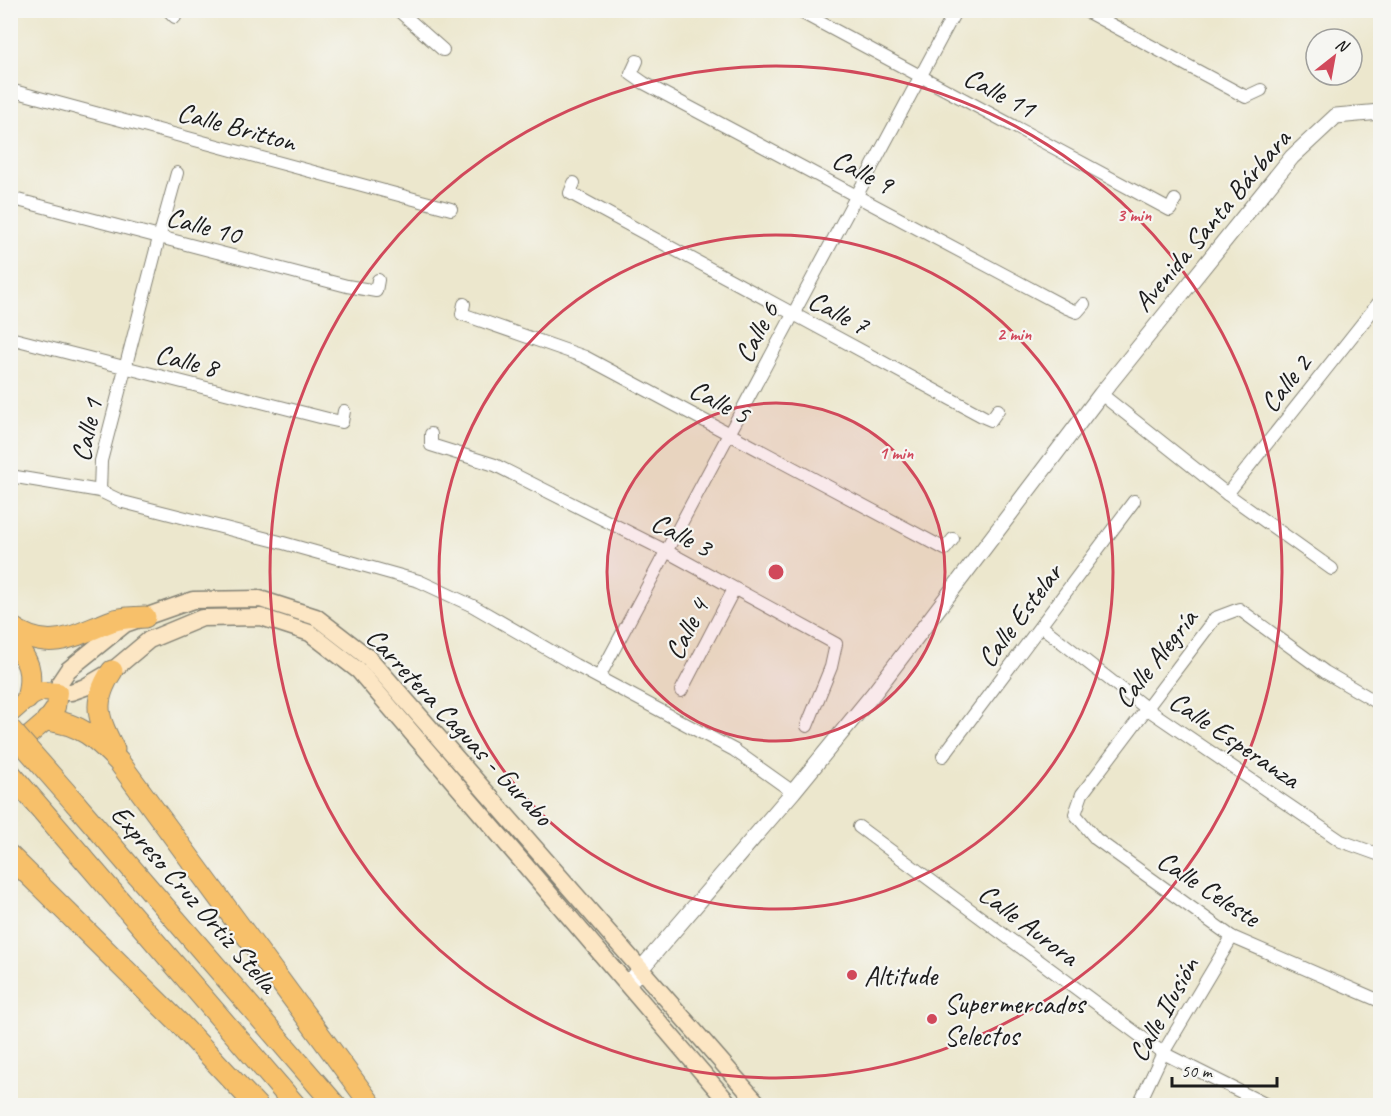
<svg xmlns="http://www.w3.org/2000/svg" width="1391" height="1116" font-family="Caveat,sans-serif">
  <style>
    .lines { fill: none; stroke-linecap: round; stroke-linejoin: round }
    .minor-casing { stroke: #848274; stroke-width: 14 }
    .tertiary-casing { stroke: #848274; stroke-width: 17 }
    .secondary-casing { stroke: #848274; stroke-width: 19 }
    .primary-casing { stroke: #848274; stroke-width: 20 }
    .motorway-casing { stroke: #848274; stroke-width: 23 }
    .minor { stroke: #fff; stroke-width: 12 }
    .tertiary { stroke: #fff; stroke-width: 15 }
    .secondary { stroke: #fce6c4; stroke-width: 16 }
    .primary { stroke: #f7c06b; stroke-width: 18 }
    .motorway { stroke: #f7c06b; stroke-width: 21 }
    .motorway-bridge-casing { stroke: #848274; stroke-width: 23; stroke-linecap: butt }
    .motorway-bridge { stroke: #f7c06b; stroke-width: 21 }
    .ring { fill: none; stroke: #d1495b; stroke-width: 3 }
    .poi-dot { fill: #d1495b; stroke: #f6f6f2; stroke-width: 2 }
    .labels { text-anchor: middle; stroke-width: 4.5; stroke-linejoin: round; paint-order: stroke }
    .street-label { font-size: 28px; fill: #1c1c1c; stroke: #f6f6f2 }
    .poi-label { font-size: 28px; fill: #1c1c1c; stroke: #f6f6f2; text-anchor: start }
    .centre { fill: #d1495b; stroke: #f6f6f2; stroke-width: 3 }
    .ring-label { font-size: 18px; text-anchor: middle; font-weight: bold; fill: #d1495b; stroke: #f6f6f2; stroke-width: 4.5; stroke-linejoin: round; paint-order: stroke }
  </style>
  <rect width="100%" height="100%" fill="#f6f6f2"/>
  <filter id="ink" filterUnits="userSpaceOnUse"><feTurbulence type="fractalNoise" baseFrequency=".0167" numOctaves="2"/><feDisplacementMap in="SourceGraphic" scale="12" xChannelSelector="R" yChannelSelector="G"/><feConvolveMatrix kernelMatrix="1 2 1 2 8 2 1 2 1" color-interpolation-filters="sRGB"/></filter>
  <filter id="wash" filterUnits="userSpaceOnUse"><feTurbulence type="fractalNoise" baseFrequency=".008" numOctaves="4" result="noise"/><feDisplacementMap in="SourceGraphic" scale="24" xChannelSelector="R" yChannelSelector="G"/><feGaussianBlur stdDeviation="1.35" result="paint"/><feColorMatrix in="noise" values="0 0 0 0 0 0 0 0 0 0 0 0 0 0 0 0 0 1.4 0 .05"/><feComposite in="paint" operator="in"/></filter>
  <g filter="url(#wash)">
    <rect width="100%" height="100%" fill="#ece7cd"/>
  </g>
  <g filter="url(#ink)">
    <g class="lines">
      <defs>
        <g id="minor">
          <polyline points="168,10 175,17"/>
          <polyline points="398,10 443,50"/>
          <polyline points="797,10 1170,210 1175,200"/>
          <polyline points="1084,10 1246,97 1261,90"/>
          <polyline points="637,61 631,74 644,83 1067,308 1077,312 1084,304"/>
          <polyline points="10,90 451,209"/>
          <polyline points="177,173 159,238 101,461 100,491 123,502 276,541 419,581 473,606 575,665 734,750 793,792"/>
          <polyline points="574,183 570,193 984,417 991,420 998,410"/>
          <polyline points="10,198 347,286 376,291 378,280"/>
          <polyline points="464,304 462,314 585,357 945,549 953,539"/>
          <polyline points="10,338 328,419 342,422 344,411"/>
          <polyline points="1101,394 1227,494 1332,569"/>
          <polyline points="431,434 431,445 495,465 666,551 836,644 831,667 807,726"/>
          <polyline points="10,476 100,491"/>
          <polyline points="1227,494 1380,301"/>
          <polyline points="1041,626 1146,708 1341,841 1380,855"/>
          <polyline points="599,677 956,10"/>
          <polyline points="681,691 734,589"/>
          <polyline points="1380,704 1325,672 1239,609 1215,618 1082,794 1075,814 1096,839 1232,937 1380,1001"/>
          <polyline points="943,756 1134,501"/>
          <polyline points="859,827 1163,1053 1269,1106"/>
          <polyline points="1138,1106 1163,1053 1232,937"/>
        </g>
        <polyline id="tertiary" points="628,984 793,792 874,693 1101,394 1292,157 1336,116 1380,112"/>
        <polyline id="secondary" points="731,1106 359,671 310,633 261,617 202,618 149,640 112,671 85,687 71,692 58,692 60,682 68,670 125,624 193,600 260,599 316,617 369,658 760,1106"/>
        <polyline id="primary" points="10,714 27,699 42,691 58,692 56,707 47,720 10,752"/>
        <g id="motorway">
          <path d="M10,626C49,654 74,635 112,621C122,617 134,618 145,617"/>
          <path d="M10,638C29,660 34,671 27,699"/>
          <path d="M112,671C91,703 98,718 114,750"/>
          <path d="M47,720C81,724 96,738 119,762L372,1106"/>
          <polyline points="10,773 296,1106"/>
          <polyline points="76,804 336,1106"/>
          <polyline points="10,856 179,1023 257,1106"/>
        </g>
      </defs>
      <use href="#minor" class="minor-casing"/>
      <use href="#tertiary" class="tertiary-casing"/>
      <use href="#secondary" class="secondary-casing"/>
      <use href="#primary" class="primary-casing"/>
      <use href="#motorway" class="motorway-casing"/>
      <use href="#minor" class="minor"/>
      <use href="#tertiary" class="tertiary"/>
      <use href="#secondary" class="secondary"/>
      <use href="#primary" class="primary"/>
      <use href="#motorway" class="motorway"/>
      <defs>
        <polyline id="motorway-bridge" points="10,729 76,804"/>
      </defs>
      <use href="#motorway-bridge" class="motorway-bridge-casing"/>
      <use href="#motorway-bridge" class="motorway-bridge"/>
    </g>
  </g>
  <circle cx="776" cy="572" r="169" fill="#d1495b" fill-opacity=".12"/>
  <g class="ring">
    <circle cx="776" cy="572" r="169"/>
    <circle cx="776" cy="572" r="337"/>
    <circle cx="776" cy="572" r="506"/>
  </g>
  <g class="poi-dot">
    <circle cx="852" cy="975" r="6"/>
    <circle cx="932" cy="1019" r="6"/>
  </g>
  <g class="labels">
    <g class="street-label">
      <text transform="translate(1000 92) rotate(28)" y="10">Calle 11</text>
      <text transform="translate(237 126) rotate(15)" y="10">Calle Britton</text>
      <text transform="translate(863 171) rotate(28)" y="10">Calle 9</text>
      <text transform="translate(1211 220) rotate(-50)" y="10">Avenida Santa Bárbara</text>
      <text transform="translate(204 225) rotate(15)" y="10">Calle 10</text>
      <text transform="translate(839 312) rotate(28)" y="10">Calle 7</text>
      <text transform="translate(756 332) rotate(-62)" y="10">Calle 6</text>
      <text transform="translate(187 360) rotate(14)" y="10">Calle 8</text>
      <text transform="translate(1285 383) rotate(-52)" y="10">Calle 2</text>
      <text transform="translate(720 401) rotate(28)" y="10">Calle 5</text>
      <text transform="translate(86 430) rotate(-78)" y="10">Calle 1</text>
      <text transform="translate(682 534) rotate(28)" y="10">Calle 3</text>
      <text transform="translate(1019 615) rotate(-53)" y="10">Calle Estelar</text>
      <text transform="translate(686 629) rotate(-63)" y="10">Calle 4</text>
      <text transform="translate(1155 658) rotate(-52)" y="10">Calle Alegría</text>
      <text transform="translate(460 726) rotate(47)" y="10">Carretera Caguas - Gurabo</text>
      <text transform="translate(1235 739) rotate(34)" y="10">Calle Esperanza</text>
      <text transform="translate(1209 888) rotate(33)" y="10">Calle Celeste</text>
      <text transform="translate(195 898) rotate(49)" y="10">Expreso Cruz Ortiz Stella</text>
      <text transform="translate(1029 924) rotate(37)" y="10">Calle Aurora</text>
      <text transform="translate(1163 1009) rotate(-61)" y="10">Calle Ilusión</text>
    </g>
    <g class="poi-label">
      <text x="864" y="985">Altitude</text>
      <text x="944" y="1013">Supermercados<tspan x="944" dy="32">Selectos</tspan></text>
    </g>
  </g>
  <circle cx="776" cy="572" r="9" class="centre"/>
  <g class="ring-label">
    <text x="1134" y="221">3 min</text>
    <text x="1014" y="340">2 min</text>
    <text x="896" y="459">1 min</text>
  </g>
  <rect width="1391" height="1116" fill="none" stroke="#f6f6f2" stroke-width="36"/>
  <g transform="translate(1334 57) rotate(31)"><circle r="28" fill="#f6f6f2" stroke="#9f9f9c" stroke-width="1.5"/>
  <path d="M0-4.5L10 22L0 15L-10 22Z" fill="#d1495b"/>
  <text y="-9" font-size="16" font-weight="bold" text-anchor="middle" fill="#1c1c1c">N</text>
  </g>
  <path d="M1172 1077v9h105v-9" fill="none" stroke="#1c1c1c" stroke-width="3"/>
  <text x="1181" y="1077" font-size="18" fill="#1c1c1c" stroke="#f6f6f2" stroke-width="4.5" paint-order="stroke">50 m</text>
</svg>
